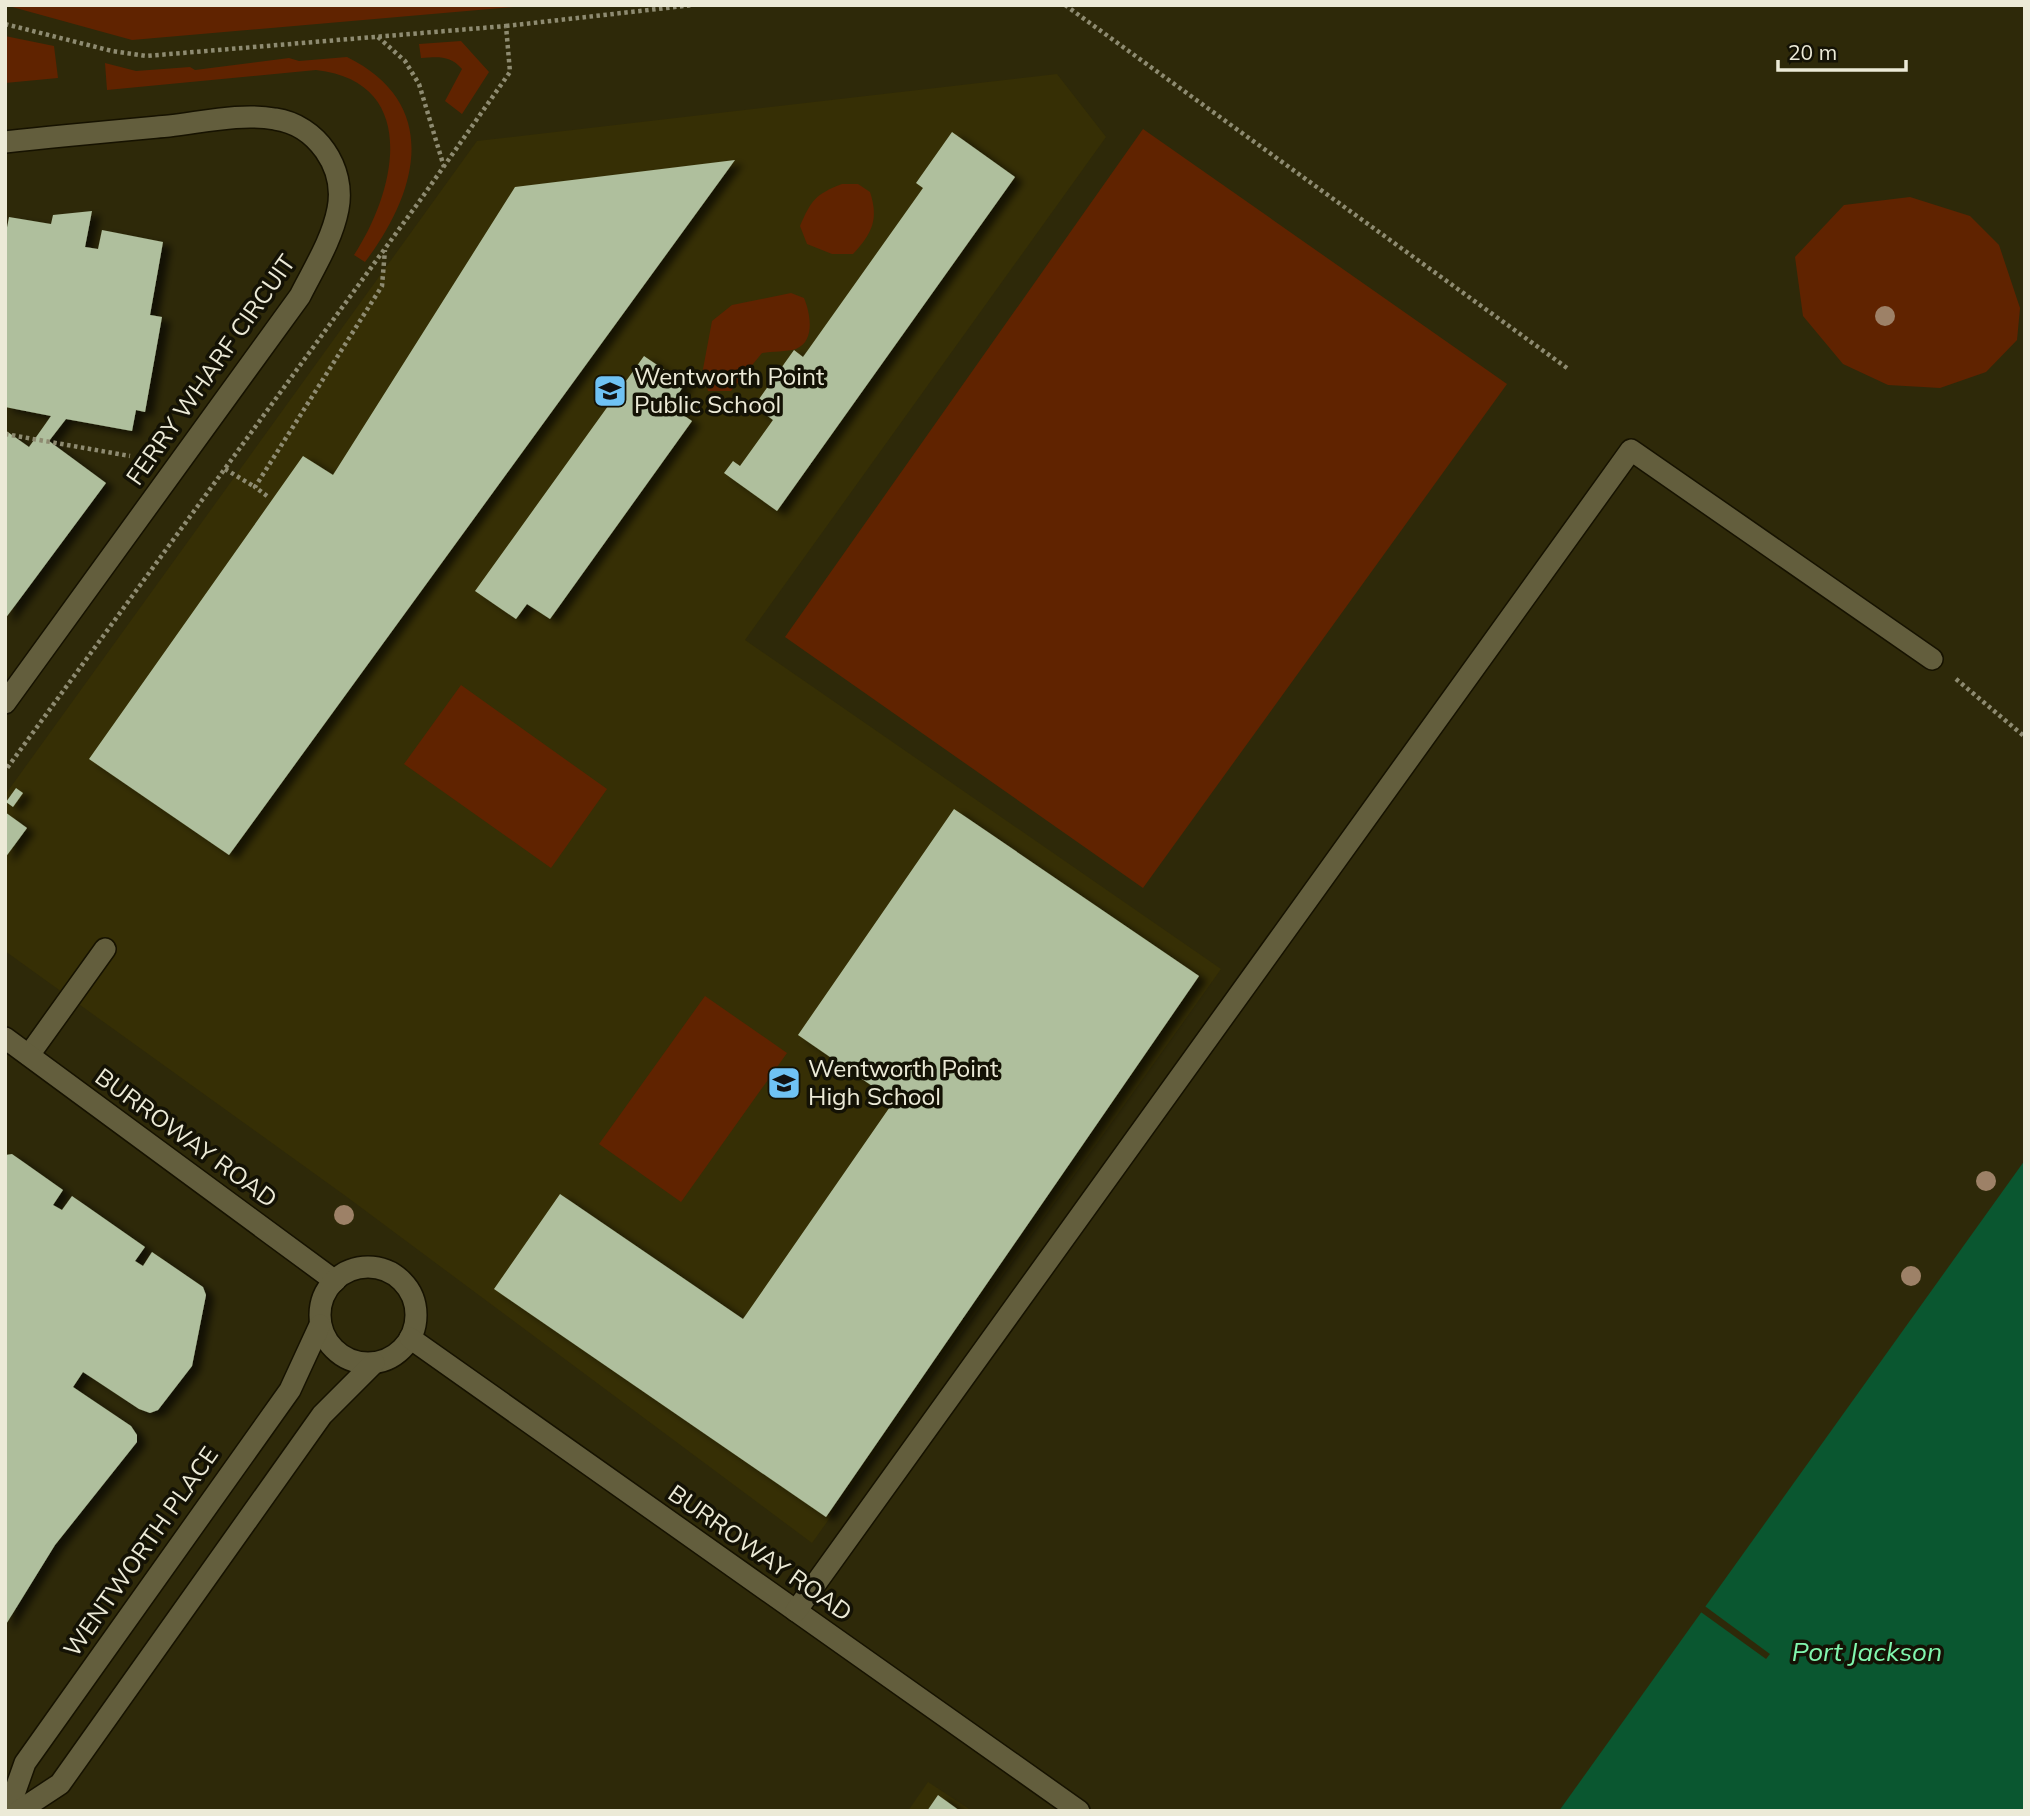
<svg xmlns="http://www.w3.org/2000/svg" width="2030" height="1816" font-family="Mulish,sans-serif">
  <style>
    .built { fill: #362f05 }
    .green { fill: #602300 }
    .water { fill: #0a5730 }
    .pier { fill: #2e2909 }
    .building { fill: #afbf9d; filter: url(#shadow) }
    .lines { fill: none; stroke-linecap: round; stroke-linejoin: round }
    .lane-casing { stroke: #161200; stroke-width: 24 }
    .street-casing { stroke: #161200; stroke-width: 24 }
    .path { stroke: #8e8b71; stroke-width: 4.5; stroke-dasharray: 3.5 3.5; stroke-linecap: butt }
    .lane { stroke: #635e3d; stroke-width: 21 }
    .street { stroke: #635e3d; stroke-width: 21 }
    .tree { fill: #9d8167 }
    .labels { text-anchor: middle; stroke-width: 7; stroke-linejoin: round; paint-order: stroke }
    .street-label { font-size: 24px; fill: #ecead7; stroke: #141205 }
    .poi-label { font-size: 24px; fill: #ecead7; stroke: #141205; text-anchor: start }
    .water-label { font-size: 26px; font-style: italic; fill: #81f7ae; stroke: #141205 }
  </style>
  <defs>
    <filter id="shadow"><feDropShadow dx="8" dy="4.5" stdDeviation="3.5" flood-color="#0009"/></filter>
  </defs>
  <rect width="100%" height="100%" fill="#2e2909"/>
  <g class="built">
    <polygon points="1057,74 1106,137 745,640 1221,969 812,1543 347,1197 5,951 5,795 477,141"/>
    <polygon points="928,1782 972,1811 908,1811"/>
  </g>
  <g class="green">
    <polygon points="5,5 537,5 132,40"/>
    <polygon points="5,36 54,46 58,78 5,83"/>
    <path d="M461,41L489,72L462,114L445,101L462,69C450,55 438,57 421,58L419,44Z"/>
    <path d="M347,57C442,104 418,192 365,262L354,255C396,191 421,82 316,70L107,90L105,63L136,71L190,67L195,70L289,58L299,61Z"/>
    <polygon points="1143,129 1507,384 1143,888 785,637"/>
    <path d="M842,184H858L870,192C879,220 872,233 853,254H832L807,244L800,226C811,200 816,194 842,184Z"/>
    <polygon points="1910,197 1970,216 1999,245 2020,308 2017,340 1986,372 1940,388 1888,385 1843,364 1803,316 1795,257 1844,205"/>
    <path d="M791,293L804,298C810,312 816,341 796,349C787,352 772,351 762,353L731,391H708L703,369L712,321L732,305Z"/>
    <polygon points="461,685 607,789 551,868 404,764"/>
    <polygon points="705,996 787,1053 681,1202 599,1144"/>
  </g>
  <polygon class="water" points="2025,1160 2025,1811 1559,1811"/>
  <polygon class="pier" points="1702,1604 1770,1654 1766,1659 1698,1610"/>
  <g class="building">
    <polygon points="952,132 1015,177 777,511 724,473 733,461 740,466 773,420 754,406 794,350 803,357 923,188 916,183"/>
    <polygon points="735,160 229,855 89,759 303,456 333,475 515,187"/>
    <polygon points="92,211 85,247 98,249 102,230 163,242 150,315 162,317 145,412 136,410 132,431 66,419 49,441 106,483 5,619 5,430 29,447 51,416 5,407 5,238 9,217 51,224 53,215"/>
    <polygon points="644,356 685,384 670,406 692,421 550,619 527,604 516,619 475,591"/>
    <polygon points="16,788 23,793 13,807 6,802"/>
    <polygon points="954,809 1199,976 826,1517 494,1289 560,1194 743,1319 894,1101 798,1035"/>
    <polygon points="5,812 27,828 5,858"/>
    <polygon points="12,1154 63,1190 53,1205 62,1210 72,1196 145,1247 135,1261 143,1266 152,1252 203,1287 206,1295 192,1366 158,1410 150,1413 139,1409 83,1372 73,1387 131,1426 137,1435 137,1442 55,1545 5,1626 5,1155"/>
    <polygon points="938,1795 960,1811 927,1811"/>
  </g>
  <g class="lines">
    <defs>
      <polyline id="lane" points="29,1055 105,949"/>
      <g id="street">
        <path d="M5,142C60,136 115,131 169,126C204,122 241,113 275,119C317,125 346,168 338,209C332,240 314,268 300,296L5,703"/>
        <polyline points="5,1038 335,1281"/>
        <circle cx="368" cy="1315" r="48"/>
        <polyline points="410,1338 1079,1811"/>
        <polyline points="796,1611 1631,450 1932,659"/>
        <polyline points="8,1811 25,1763 290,1390 320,1325"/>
        <polyline points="19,1811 60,1784 322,1415 374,1363"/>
      </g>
    </defs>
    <use href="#lane" class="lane-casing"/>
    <use href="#street" class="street-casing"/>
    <g class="path">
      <polyline points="1065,5 1567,368"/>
      <polyline points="5,24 112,51 146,56 506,26 510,72 421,199 5,771"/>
      <polyline points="506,26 693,5"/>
      <polyline points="378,37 405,61 419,84 444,167"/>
      <polyline points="5,434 130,456"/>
      <polyline points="225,469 255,487"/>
      <polyline points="267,496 255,487 382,286 385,250"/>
      <polyline points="1956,679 2025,737"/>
    </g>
    <use href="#lane" class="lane"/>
    <use href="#street" class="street"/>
  </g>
  <g class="tree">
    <circle cx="1885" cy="316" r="10"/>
    <circle cx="1986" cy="1181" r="10"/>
    <circle cx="344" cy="1215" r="10"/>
    <circle cx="1911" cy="1276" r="10"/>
  </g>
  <defs>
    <symbol id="school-square" viewBox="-11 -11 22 22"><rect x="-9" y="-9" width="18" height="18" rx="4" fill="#6fc2f4" stroke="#141205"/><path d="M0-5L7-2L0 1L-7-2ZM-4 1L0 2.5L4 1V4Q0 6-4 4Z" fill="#111"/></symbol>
  </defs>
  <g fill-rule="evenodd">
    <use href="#school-square" x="591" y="372" width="38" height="38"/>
    <use href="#school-square" x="765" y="1064" width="38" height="38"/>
  </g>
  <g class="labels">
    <g class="street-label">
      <text transform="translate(211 370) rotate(-55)" y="8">FERRY WHARF CIRCUIT</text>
      <text transform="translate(186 1138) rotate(36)" y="8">BURROWAY ROAD</text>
      <text transform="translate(141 1552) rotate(-55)" y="8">WENTWORTH PLACE</text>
      <text transform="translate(760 1553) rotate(35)" y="8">BURROWAY ROAD</text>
    </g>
    <g class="poi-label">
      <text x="634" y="385">Wentworth Point<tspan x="634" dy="28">Public School</tspan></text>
      <text x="808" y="1077">Wentworth Point<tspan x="808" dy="28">High School</tspan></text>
    </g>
    <g class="water-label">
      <text x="1867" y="1661">Port Jackson</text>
    </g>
  </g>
  <rect width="2030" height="1816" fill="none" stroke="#ecead7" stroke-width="14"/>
  <path d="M1778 60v10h128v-10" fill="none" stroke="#ecead7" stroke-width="3.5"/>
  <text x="1788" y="60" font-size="21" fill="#ecead7" stroke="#141205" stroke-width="5" paint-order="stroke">20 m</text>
</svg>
